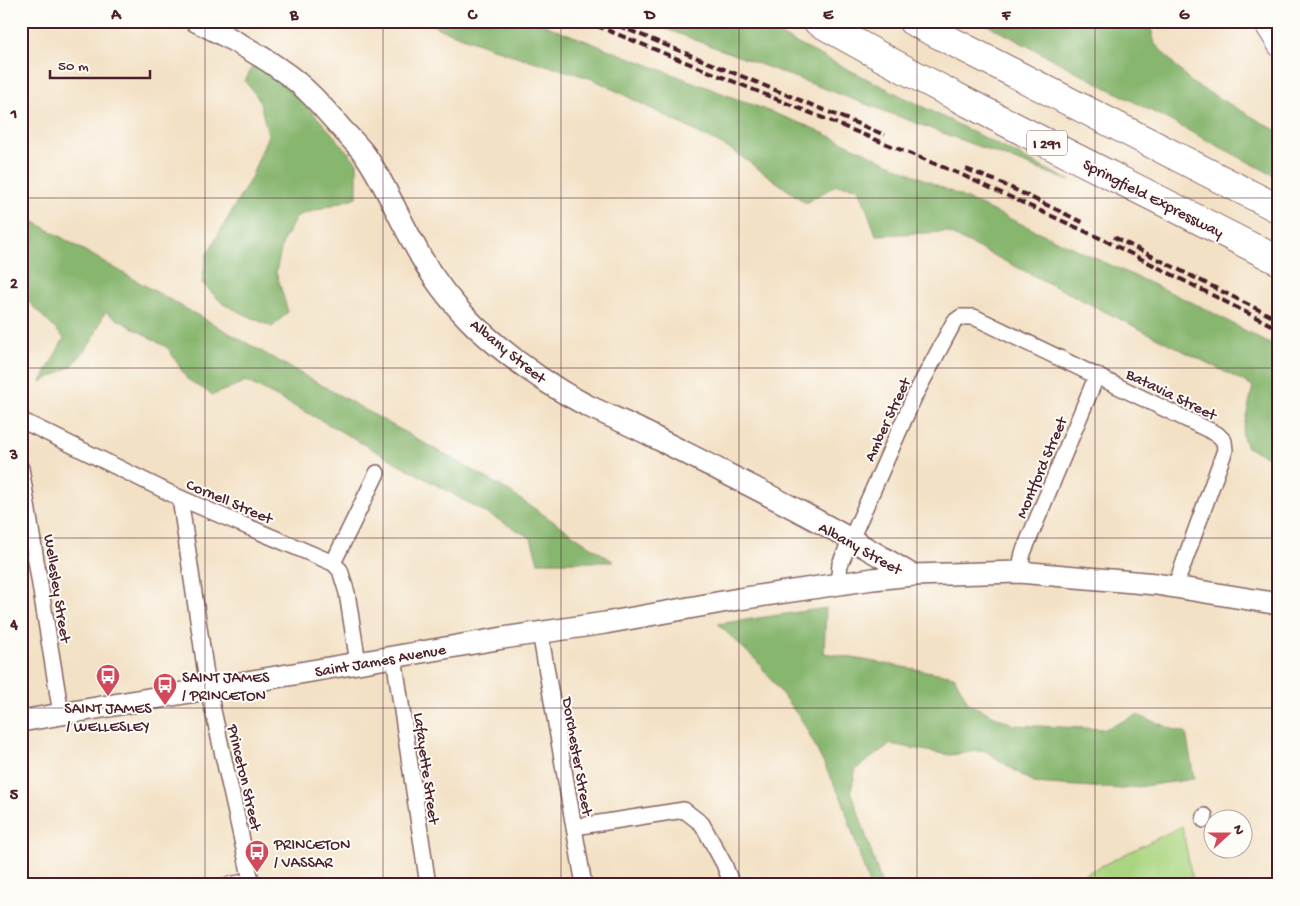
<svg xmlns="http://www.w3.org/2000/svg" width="1300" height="906" font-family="'Gochi Hand',sans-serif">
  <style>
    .green { fill: #aad580; stroke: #7a7a56 }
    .forest { fill: #87b66e; stroke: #686a4c }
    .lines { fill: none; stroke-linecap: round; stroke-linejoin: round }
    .minor-casing { stroke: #856361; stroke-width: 18 }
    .tertiary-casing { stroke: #856361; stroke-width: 21 }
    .secondary-casing { stroke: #856361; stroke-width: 24 }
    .motorway-casing { stroke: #856361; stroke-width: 30 }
    .minor { stroke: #fff; stroke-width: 15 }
    .tertiary { stroke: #fff; stroke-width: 19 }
    .secondary { stroke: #fff; stroke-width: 21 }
    .motorway { stroke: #fff; stroke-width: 28 }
    .rail { stroke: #4a1f2b; stroke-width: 4; stroke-dasharray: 8 4; stroke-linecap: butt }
    .grid { fill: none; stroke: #4a1f2b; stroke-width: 1; stroke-opacity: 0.55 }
    .labels { text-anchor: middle; stroke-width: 4; stroke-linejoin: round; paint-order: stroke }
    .shield { fill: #fdfcf7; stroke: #806168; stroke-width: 1 }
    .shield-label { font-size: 15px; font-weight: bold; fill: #4a1f2b }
    .street-label { font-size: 16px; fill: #4a1f2b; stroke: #fdfcf7 }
    .poi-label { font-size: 16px; fill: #4a1f2b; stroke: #fdfcf7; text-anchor: start }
    .neatline { fill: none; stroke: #4a1f2b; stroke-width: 2 }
    .grid-label { font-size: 16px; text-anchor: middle; font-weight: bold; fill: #4a1f2b }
  </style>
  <rect width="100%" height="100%" fill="#fdfcf7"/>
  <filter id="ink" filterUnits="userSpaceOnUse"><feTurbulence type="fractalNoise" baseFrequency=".02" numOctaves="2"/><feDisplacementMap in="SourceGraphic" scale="10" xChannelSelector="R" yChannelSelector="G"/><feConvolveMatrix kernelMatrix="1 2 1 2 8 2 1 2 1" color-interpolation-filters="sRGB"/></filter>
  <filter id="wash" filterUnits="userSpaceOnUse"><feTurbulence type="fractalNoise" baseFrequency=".0096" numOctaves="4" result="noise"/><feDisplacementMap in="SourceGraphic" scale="20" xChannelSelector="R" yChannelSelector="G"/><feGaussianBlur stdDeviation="1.12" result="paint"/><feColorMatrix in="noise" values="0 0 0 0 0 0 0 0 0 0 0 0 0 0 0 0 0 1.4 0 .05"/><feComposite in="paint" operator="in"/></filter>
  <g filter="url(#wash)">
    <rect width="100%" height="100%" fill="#f3e1c5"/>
    <polygon class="green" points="1182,826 1191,873 1196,885 1063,885"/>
    <g class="forest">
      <polygon points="427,21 534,21 810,127 1204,308 1279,349 1279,462 1247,447 1242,435 1253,386 947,232 876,235 859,188 836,185 806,203 732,150 593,79 506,53 438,28"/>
      <polygon points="645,21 757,21 790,40 1070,181"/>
      <polygon points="980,21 1149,21 1155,44 1192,83 1279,132 1279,178"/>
      <path d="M256,61C295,90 326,126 357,163V197L297,216L283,241L276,272L288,312L272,327L223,304L202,283L207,254L251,178L268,135L259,99L245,81Z"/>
      <path d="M21,214L151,289L502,487L614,562H538L531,538L317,418L246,381L213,395L187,379L168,348L105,312L92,341L72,366L41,382L64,338L21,294C21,285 24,274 21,267Z"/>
      <polygon points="826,608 824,653 954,676 969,704 1014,725 1105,729 1137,715 1175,730 1186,733 1194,779 1122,789 1034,783 984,750 950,755 890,744 856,769 851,790 882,885 869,885 843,802 803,722 757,661 718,624"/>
    </g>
  </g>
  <g filter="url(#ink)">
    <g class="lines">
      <defs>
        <g id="minor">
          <polyline points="21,420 180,498 333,563 340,570 347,593 358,663"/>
          <polyline points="21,468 61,714"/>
          <polyline points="180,498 208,688 252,885"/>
          <polyline points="333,563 377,473"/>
          <polyline points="1019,572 1023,553 1097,375"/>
          <polyline points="838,585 840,564 915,395 954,322 961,317 974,317 1217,434 1224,441 1225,450 1175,587"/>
          <polyline points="540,632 584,885"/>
          <polyline points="394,657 428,885"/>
          <polyline points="1204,820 1205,816"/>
          <polyline points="574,827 684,810 702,824 724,864 732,885"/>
          <polyline points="228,885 251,881"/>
        </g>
        <polyline id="tertiary" points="1262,21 1279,48"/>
        <g id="secondary">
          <path d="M196,21C226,36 255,51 281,70C304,85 323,107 341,128C349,137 359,146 366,156C385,184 398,216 415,246C430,275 452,304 476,327C509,357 547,385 586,405C609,416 632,425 654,437C741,481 829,524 912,575"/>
          <polyline points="21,721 503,638 605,623 739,599 873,579 912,575 1019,572 1156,584 1279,604"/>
        </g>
        <g id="motorway">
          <path d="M817,21C968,107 1125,181 1279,261"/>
          <polyline points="912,21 1279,209"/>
        </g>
      </defs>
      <use href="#minor" class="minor-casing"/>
      <use href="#tertiary" class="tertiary-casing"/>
      <use href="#secondary" class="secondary-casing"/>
      <use href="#motorway" class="motorway-casing"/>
      <use href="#minor" class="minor"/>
      <use href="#tertiary" class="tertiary"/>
      <use href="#secondary" class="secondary"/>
      <use href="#motorway" class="motorway"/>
      <g class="rail">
        <polyline points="585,21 960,174 1104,240 1279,329"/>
        <polyline points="607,21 885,135"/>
        <polyline points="966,169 999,182 1084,223"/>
        <polyline points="1114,237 1279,320"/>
      </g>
    </g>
  </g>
  <path class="grid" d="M205,21V885M383,21V885M561,21V885M739,21V885M917,21V885M1095,21V885M21,198H1279M21,368H1279M21,538H1279M21,708H1279"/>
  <defs>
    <symbol id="bus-pin" viewBox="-11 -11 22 30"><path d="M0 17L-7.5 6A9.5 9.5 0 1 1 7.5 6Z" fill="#d1495b" stroke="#fdfcf7"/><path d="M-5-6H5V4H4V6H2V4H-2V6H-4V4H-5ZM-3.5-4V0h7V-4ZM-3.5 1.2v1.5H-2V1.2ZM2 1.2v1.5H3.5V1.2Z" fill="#fff"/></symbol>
  </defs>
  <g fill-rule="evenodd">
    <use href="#bus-pin" x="94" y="662" width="28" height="38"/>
    <use href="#bus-pin" x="151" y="671" width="28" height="38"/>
    <use href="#bus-pin" x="243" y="838" width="28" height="38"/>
  </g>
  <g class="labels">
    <rect class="shield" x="1027" y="130.5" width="40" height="25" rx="4"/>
    <g class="shield-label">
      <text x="1047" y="148">I 291</text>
    </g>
    <g class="street-label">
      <text transform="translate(1154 197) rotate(27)" y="6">Springfield Expressway</text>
      <text transform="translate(509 350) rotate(39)" y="6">Albany Street</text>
      <text transform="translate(1172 393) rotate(26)" y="6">Batavia Street</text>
      <text transform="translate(886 419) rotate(-65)" y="6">Amber Street</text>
      <text transform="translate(1040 467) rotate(-67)" y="6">Montford Street</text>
      <text transform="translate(230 500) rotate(23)" y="6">Cornell Street</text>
      <text transform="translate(861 547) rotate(29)" y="6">Albany Street</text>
      <text transform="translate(59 588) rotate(81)" y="6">Wellesley Street</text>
      <text transform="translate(380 659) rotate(-10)" y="6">Saint James Avenue</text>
      <text transform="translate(579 756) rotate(80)" y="6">Dorchester Street</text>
      <text transform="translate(428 768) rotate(82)" y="6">Lafayette Street</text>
      <text transform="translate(246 777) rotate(77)" y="6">Princeton Street</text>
    </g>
    <g class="poi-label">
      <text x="182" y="682">SAINT JAMES<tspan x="182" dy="18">/ PRINCETON</tspan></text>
      <text x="108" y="713" text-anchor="middle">SAINT JAMES<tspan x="108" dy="18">/ WELLESLEY</tspan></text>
      <text x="274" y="849">PRINCETON<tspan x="274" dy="18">/ VASSAR</tspan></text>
    </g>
  </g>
  <rect width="1300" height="906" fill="none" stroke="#fdfcf7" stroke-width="55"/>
  <g transform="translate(1228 834) rotate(69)"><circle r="24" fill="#fdfcf7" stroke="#b5a4a5"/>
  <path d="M0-4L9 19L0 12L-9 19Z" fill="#d1495b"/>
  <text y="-8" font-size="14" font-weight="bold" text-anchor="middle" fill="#4a1f2b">N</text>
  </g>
  <path d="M50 70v8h100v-8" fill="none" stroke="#4a1f2b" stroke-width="2.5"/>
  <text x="58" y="70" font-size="15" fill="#4a1f2b" stroke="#fdfcf7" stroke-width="4" paint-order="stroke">50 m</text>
  <rect x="28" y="28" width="1244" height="850" class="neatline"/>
  <g class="grid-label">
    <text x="116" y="19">A</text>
    <text x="294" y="19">B</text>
    <text x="472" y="19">C</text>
    <text x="650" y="19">D</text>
    <text x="828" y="19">E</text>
    <text x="1006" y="19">F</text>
    <text x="1184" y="19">G</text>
    <text x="14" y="118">1</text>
    <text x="14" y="288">2</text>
    <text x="14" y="459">3</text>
    <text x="14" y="629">4</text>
    <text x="14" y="799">5</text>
  </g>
</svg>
